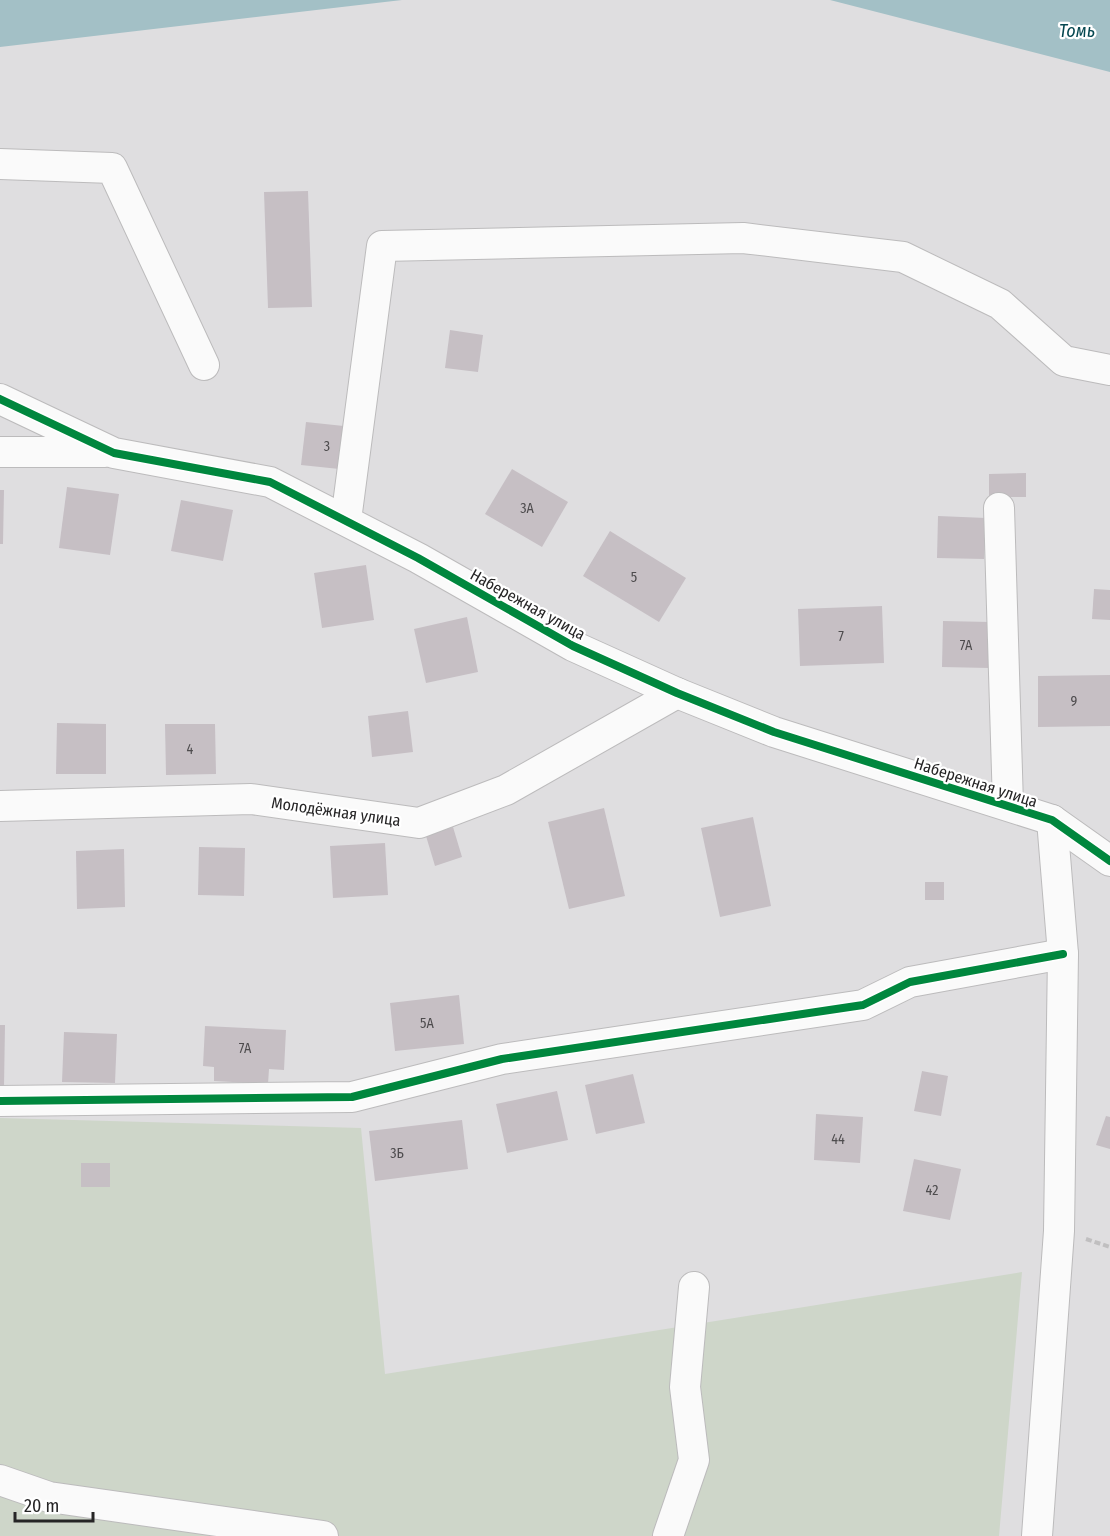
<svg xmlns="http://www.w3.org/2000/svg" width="1110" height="1536" font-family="'Fira Sans Condensed',sans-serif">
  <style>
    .green { fill: #ced6c9 }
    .water { fill: #a3c0c6 }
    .building { fill: #c6bfc4 }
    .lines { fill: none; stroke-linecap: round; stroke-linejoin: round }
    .minor-casing { stroke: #bcbbbc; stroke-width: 32 }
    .path { stroke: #c0bfc0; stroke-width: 4; stroke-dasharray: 6 3; stroke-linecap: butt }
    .minor { stroke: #fafafa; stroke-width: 30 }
    .cycleway-casing { stroke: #fff; stroke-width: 11 }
    .cycleway { stroke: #00873e; stroke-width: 8 }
    .labels { text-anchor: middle; stroke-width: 4.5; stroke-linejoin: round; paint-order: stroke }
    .number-label { font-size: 14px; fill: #4e4c4e }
    .street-label { font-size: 16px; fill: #262526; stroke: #fff }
    .water-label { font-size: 18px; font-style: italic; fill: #054750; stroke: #fff }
  </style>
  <rect width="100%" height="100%" fill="#dfdee0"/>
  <polygon class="green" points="0,1118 361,1128 385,1374 1022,1272 999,1536 0,1536"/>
  <g class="water">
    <polygon points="0,0 402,0 0,47"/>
    <polygon points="830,0 1110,0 1110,72"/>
  </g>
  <g class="building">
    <polygon points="308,191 312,307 268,308 264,192"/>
    <polygon points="450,330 483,335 478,372 445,368"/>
    <polygon points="306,422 353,427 349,470 301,465"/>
    <polygon points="512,469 568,502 542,547 485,514"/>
    <polygon points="1026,473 1026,497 989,497 989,474"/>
    <polygon points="67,487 119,494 110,555 59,548"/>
    <polygon points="0,490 4,490 3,544 0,544"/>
    <polygon points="181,500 233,510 223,561 171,551"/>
    <polygon points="938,516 986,518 984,559 937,558"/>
    <polygon points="610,531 686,578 659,622 583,576"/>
    <polygon points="366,565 374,620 322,628 314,573"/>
    <polygon points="1094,589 1110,590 1110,620 1092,619"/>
    <polygon points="882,606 884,663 800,666 798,609"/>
    <polygon points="467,617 478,672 426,683 414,629"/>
    <polygon points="943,621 990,622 989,668 942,667"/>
    <polygon points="1110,675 1110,726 1038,727 1038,676"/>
    <polygon points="408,711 413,752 372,757 368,716"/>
    <polygon points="57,723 106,724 106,774 56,774"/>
    <polygon points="165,724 215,724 216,774 166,775"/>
    <polygon points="604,808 625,896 569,909 548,822"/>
    <polygon points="753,817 771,906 720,917 701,828"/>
    <polygon points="453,827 462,857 435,866 426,836"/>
    <polygon points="385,843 388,895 333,898 330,846"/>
    <polygon points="199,847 245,848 244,896 198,895"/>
    <polygon points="124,849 125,907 77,909 76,851"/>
    <rect x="925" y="882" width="19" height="18"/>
    <polygon points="459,995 464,1044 395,1051 390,1003"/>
    <polygon points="0,1025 5,1025 4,1087 0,1087"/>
    <polygon points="205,1026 286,1030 284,1070 269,1069 268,1084 214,1081 214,1067 203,1066"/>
    <polygon points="64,1032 117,1034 115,1083 62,1082"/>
    <polygon points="922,1071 948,1076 941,1116 914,1111"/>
    <polygon points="633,1074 645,1123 596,1134 585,1085"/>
    <polygon points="557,1091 568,1140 507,1153 496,1104"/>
    <polygon points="816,1114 863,1117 860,1163 814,1160"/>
    <polygon points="1106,1116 1110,1117 1110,1149 1096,1145"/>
    <polygon points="462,1120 468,1169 375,1181 369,1131"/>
    <polygon points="914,1159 961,1169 950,1220 903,1211"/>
    <rect x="81" y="1163" width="29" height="24"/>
  </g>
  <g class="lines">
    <defs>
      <g id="minor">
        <polyline points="0,164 112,168 204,365"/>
        <polyline points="0,399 114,453 270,482 418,558 573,646 677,693 774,732 1052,820 1110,861"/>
        <polyline points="0,452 105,452"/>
        <polyline points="999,508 1008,805"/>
        <polyline points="346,520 382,246 743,238 903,257 1000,304 1064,361 1110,370"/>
        <polyline points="0,806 251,799 419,823 506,790 677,693"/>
        <polyline points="0,1101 352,1097 502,1059 863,1005 910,982 1063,954"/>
        <polyline points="0,1480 49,1497 323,1536"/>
        <polyline points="668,1536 694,1460 685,1387 694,1287"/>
        <polyline points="1037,1536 1059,1231 1063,954 1052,820"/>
      </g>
    </defs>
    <use href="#minor" class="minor-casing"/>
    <polyline class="path" points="1086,1239 1110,1247"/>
    <use href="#minor" class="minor"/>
    <defs>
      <g id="cycleway">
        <polyline points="0,399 114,453 270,482 418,558 573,646 677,693 774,732 1052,820 1110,861"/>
        <polyline points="0,1101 352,1097 502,1059 863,1005 910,982 1063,954"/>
      </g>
    </defs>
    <use href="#cycleway" class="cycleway-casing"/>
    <use href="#cycleway" class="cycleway"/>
  </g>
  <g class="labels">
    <g class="number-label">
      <text x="327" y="451">3</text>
      <text x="527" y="513">3А</text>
      <text x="634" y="582">5</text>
      <text x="841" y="641">7</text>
      <text x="966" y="650">7А</text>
      <text x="1074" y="706">9</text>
      <text x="190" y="754">4</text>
      <text x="427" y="1028">5А</text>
      <text x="245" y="1053">7А</text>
      <text x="838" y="1144">44</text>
      <text x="397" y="1158">3Б</text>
      <text x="932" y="1195">42</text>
    </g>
    <g class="street-label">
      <text transform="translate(528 604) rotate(29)" y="6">Набережная улица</text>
      <text transform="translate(976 782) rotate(18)" y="6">Набережная улица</text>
      <text transform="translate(336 811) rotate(8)" y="6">Молодёжная улица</text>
    </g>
    <g class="water-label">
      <text x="1077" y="37">Томь</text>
    </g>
  </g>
  <path d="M15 1512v9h78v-9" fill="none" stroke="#262526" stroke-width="3"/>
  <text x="24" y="1512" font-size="18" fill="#262526" stroke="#ffffff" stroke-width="4.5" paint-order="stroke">20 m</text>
</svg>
